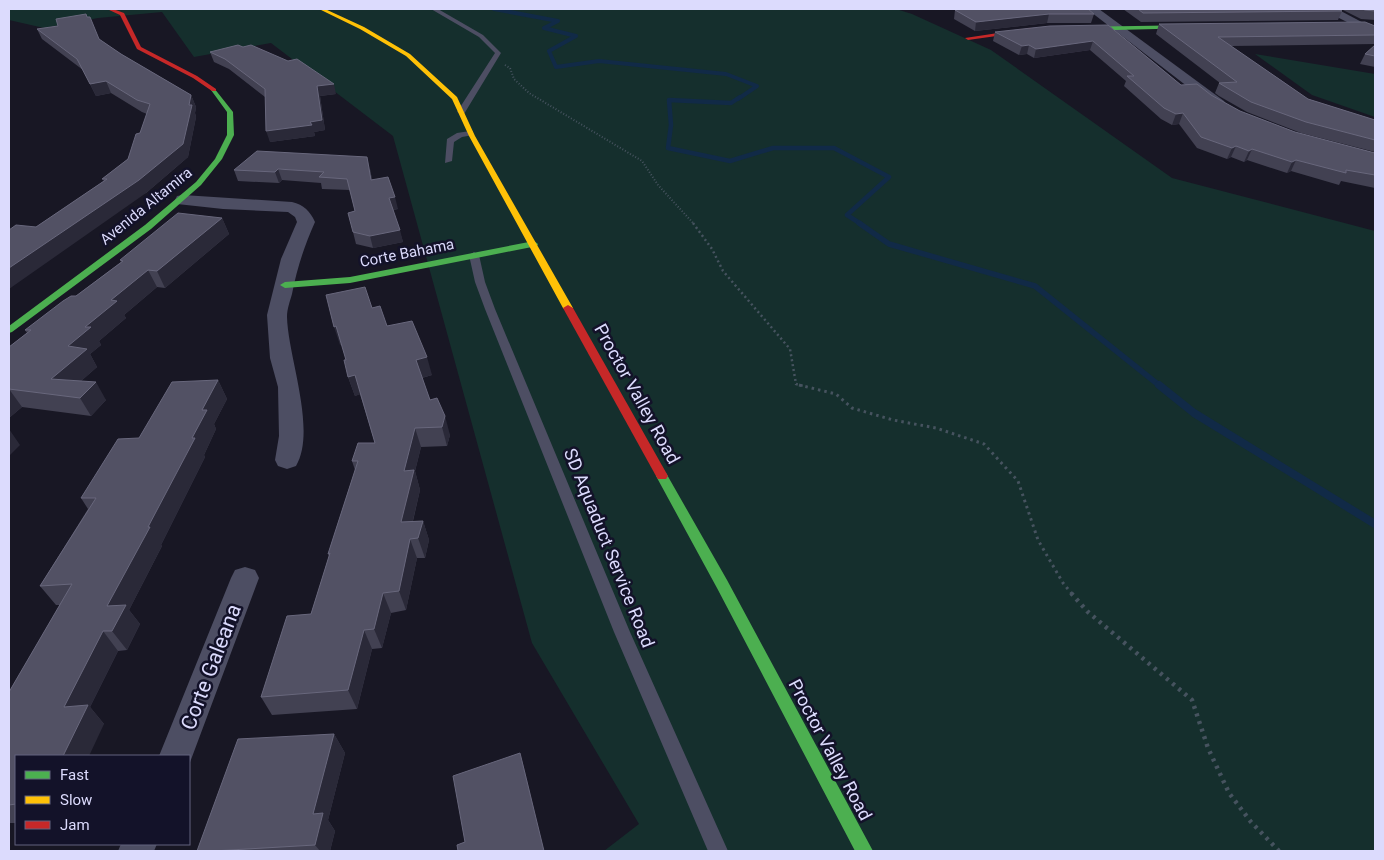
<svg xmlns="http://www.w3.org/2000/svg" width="1384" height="860" font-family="Roboto,sans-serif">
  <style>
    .green { fill: #152f2d }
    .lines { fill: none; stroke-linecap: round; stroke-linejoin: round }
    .stream-far3 { stroke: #112a47; stroke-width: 4 }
    .stream-far2 { stroke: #112a47; stroke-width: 4.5 }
    .stream-far1 { stroke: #112a47; stroke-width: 5.5 }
    .stream { stroke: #112a47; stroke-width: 8 }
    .path-far3 { stroke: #46535f; stroke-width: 2; stroke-dasharray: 1 2; stroke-linecap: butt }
    .path-far2 { stroke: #46535f; stroke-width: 2.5; stroke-dasharray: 2 3; stroke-linecap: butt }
    .path-far1 { stroke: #46535f; stroke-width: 3; stroke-dasharray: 2.5 4; stroke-linecap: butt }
    .path { stroke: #46535f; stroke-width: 4.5; stroke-dasharray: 3 5; stroke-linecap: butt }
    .lane { fill: #4d4e63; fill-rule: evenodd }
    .street { fill: #4d4e63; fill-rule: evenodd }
    .fast { fill: #4caf50; fill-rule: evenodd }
    .slow { fill: #ffc107; fill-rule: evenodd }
    .jam { fill: #c62828; fill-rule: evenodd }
    .wall { fill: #424152 }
    .shaded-wall { fill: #2a2938 }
    .building { fill: #525164; stroke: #68677c }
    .labels { text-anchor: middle; stroke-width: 5; stroke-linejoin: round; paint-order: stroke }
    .far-street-label { font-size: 15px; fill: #dcdbfd; stroke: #131229 }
    .street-label { font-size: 18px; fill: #dcdbfd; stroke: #131229 }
    .near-street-label { font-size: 21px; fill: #dcdbfd; stroke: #131229 }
  </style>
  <rect width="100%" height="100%" fill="#181724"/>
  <g class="green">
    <polygon points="9,9 896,9 912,14 991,50 1172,178 1375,231 1375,851 604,851 639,824 532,643 393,136 271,43 194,57 162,12 98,18 44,28 9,20"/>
    <polygon points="1255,54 1375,74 1375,117 1312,95"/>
  </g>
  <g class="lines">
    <polyline class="stream-far3" points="494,9 558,21 544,28 576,36 549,51 556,67 599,61 726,74 757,86 738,99"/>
    <polyline class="stream-far2" points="740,97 731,103 669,100 671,125 668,148 730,161 773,148 834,148 889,177 847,215 861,224"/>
    <polyline class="stream-far1" points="859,223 889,244 1035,286 1160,386"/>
    <polyline class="stream" points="1159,385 1194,413 1375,524"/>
    <polyline class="path-far3" points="505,65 510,68 514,79 529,93 642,161 658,185 694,224"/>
    <polyline class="path-far2" points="693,223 712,249 723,271 790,349 796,384 804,386"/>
    <polyline class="path-far1" points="799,385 836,394 852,408 893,420 936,428 984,444 1018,481 1038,540 1063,583 1072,594"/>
    <polyline class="path" points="1071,593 1088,612 1192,700 1208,748 1229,793 1251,822 1279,851"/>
    <g class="lane">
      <polygon points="431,9 438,9 483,35 501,53 464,114 457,112 495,53 479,37"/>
      <polygon points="470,131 473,131 473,135 462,137 454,142 452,161 445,163 447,139 457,133"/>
      <polygon points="474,252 479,255 485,282 495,309 630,632 728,851 708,851 614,632 485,309 475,282 469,255"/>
    </g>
    <g class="street">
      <polygon points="1087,9 1099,9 1224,101 1226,104 1224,107 1214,107"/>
      <polygon points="1324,9 1337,9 1375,29 1375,36 1325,11"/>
      <path d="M183,195L292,202C304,205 310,211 315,222C304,247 297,268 292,294C290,301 287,309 287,317C288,357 317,430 296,466L287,469L278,466L275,460L279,436L278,387L270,358L267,315L281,259L297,222L295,217L288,212L223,209L177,204L175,200L177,196Z"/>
      <polygon points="245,567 255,570 259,578 189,765 189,756 159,756 231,578 235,570"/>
      <polygon points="121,844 157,844 154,851 118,851"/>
    </g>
    <g class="fast">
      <polygon points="1196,25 1198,28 1074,31 1071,29 1074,27"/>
      <polygon points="214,88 233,112 234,135 222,159 201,185 151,229 12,332 9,333 9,326 145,225 196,182 215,159 227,135 227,112 211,90"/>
      <polygon points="534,241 538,244 537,246 350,283 285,288 280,285 285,282 350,277"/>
      <polygon points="662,472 666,473 727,580 873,851 855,851 717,588 656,476 658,473"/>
    </g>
    <polygon class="slow" points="319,9 325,9 364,27 410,54 457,97 475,136 573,308 571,310 565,310 563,308 469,136 452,99 406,56 360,29"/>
    <g class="jam">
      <polygon points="107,9 113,9 124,13 141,47 197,76 216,89 216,91 212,91 193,78 137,49 120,15"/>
      <polygon points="1031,28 1033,31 968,40 965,38"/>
      <polygon points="568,305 573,308 668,476 666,479 658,479 656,476 563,308"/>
    </g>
  </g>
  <g class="wall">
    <polygon points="958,9 1088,9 1094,14 1091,23 1047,23 975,31 954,19 955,10 958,10"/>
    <polygon points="1123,9 1338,9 1342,11 1338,20 1141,22"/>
    <polygon points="1341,9 1375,9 1375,20 1361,19"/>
    <polygon points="87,17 99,39 121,54 191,95 196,107 195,113 196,117 188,157 146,193 36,227 104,181 102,179 128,159 140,133 147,114 142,112 111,93 96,96 83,70 42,39 37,29 58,26"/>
    <polygon points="1159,24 1375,26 1375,44 1231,46 1308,99 1375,120 1375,152 1301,133 1247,112 1219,96 1215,93 1219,83 1220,83 1156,34"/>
    <polygon points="1108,25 1181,85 1211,95 1240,111 1295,132 1375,153 1375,188 1341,181 1339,185 1291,171 1287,173 1247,160 1244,162 1231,157 1227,159 1197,148 1179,124 1172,125 1161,119 1124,86 1126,81 1090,50 1034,58 1027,54 1019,55 993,41 995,32"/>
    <polygon points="1375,45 1375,67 1360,64 1365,54"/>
    <polygon points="210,52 336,94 320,96 325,130 314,132 315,136 270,142 265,97 229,69 214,62"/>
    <polygon points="370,169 372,179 398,209 393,210 403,242 373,248 356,244 353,232 355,211 350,190 322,189 321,183 282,180 279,183 238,181 234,170"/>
    <polygon points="222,218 229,234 165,288 157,287 124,315 126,318 99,341 101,345 90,354 97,367 81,381 106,400 91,416 22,407 9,418 9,347 27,333 25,330 76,296 121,262 120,260"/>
    <polygon points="372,308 387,326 432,375 422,378 430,400 450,435 447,446 421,447 415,471 420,490 413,521 423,521 429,540 425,558 417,558 406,610 391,613 382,648 372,649 357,709 272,715 261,697 311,614 329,556 328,554 355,470 352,461 375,443 360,394 355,396 348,377 346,360 342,345 340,345"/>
    <polygon points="218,380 227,399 214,424 216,429 204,455 205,457 161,545 162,546 129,610 140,624 127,650 118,651 90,707 104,724 16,756 16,823 9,823 9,692 60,605 56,605 40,586 88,509 81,498 139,438"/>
    <polygon points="334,734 345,753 328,820 335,831 330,851 197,851"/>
  </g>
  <g class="shaded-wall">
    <polygon points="1049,14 1047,23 975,31 976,22"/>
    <polygon points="1093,41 1090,50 1034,58 1036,49"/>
    <polygon points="1029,45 1027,54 1019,55 1022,46"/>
    <polygon points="106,81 111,93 96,96 90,84"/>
    <polygon points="334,84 336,94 320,96 325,130 314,132 315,136 270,142 266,131 317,86"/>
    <polygon points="191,95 196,107 195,113 196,117 188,157 146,193 9,289 9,268 189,105"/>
    <polygon points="1183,113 1179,124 1172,125 1176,114"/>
    <polygon points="1236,146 1231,157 1227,159 1232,148"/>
    <polygon points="1252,149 1247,160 1244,162 1249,151"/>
    <polygon points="367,157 370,169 374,191 371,180"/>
    <polygon points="1296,160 1291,171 1287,173 1292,162"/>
    <polygon points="278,169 282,180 279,183 275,172"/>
    <polygon points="395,197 398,209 392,210 389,198"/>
    <polygon points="222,218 229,234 165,288 157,271"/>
    <polygon points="400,230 403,242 373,248 370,236"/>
    <polygon points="148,270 157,287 124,315 126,318 99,341 101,345 90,354 97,367 64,396 51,379 68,346 85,327 111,300"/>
    <polygon points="336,326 343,345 340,345 334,327"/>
    <polygon points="427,357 432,375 421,378 416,360"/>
    <polygon points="355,375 361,394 355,396 348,377"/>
    <polygon points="218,380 227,399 214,424 216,429 204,455 205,457 161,545 162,546 129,610 140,624 127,650 112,631 107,606 148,527 192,438 202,410"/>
    <polygon points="96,382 106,400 91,416 80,398"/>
    <polygon points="9,389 22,407 9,418"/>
    <polygon points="445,416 450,435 447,446 442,427"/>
    <polygon points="415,428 421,447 415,471 420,490 408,541 401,522 404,471"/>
    <polygon points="9,429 20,445 9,456"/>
    <polygon points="423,521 429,540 425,558 418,538"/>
    <polygon points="410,539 417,558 406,610 399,591"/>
    <polygon points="383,593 391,613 382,648 374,629"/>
    <polygon points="364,630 372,649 357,709 348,690"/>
    <polygon points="103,631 118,651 90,707 104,724 89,756 63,756 64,707"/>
    <polygon points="334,734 345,753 328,820 335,831 330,851 320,851 315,845 313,814"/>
    <polygon points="520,753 525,771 544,851"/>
  </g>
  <g class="building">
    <polygon points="959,9 1088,9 1094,14 1049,14 976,22 955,10 960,9"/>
    <polygon points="1138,9 1338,9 1342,11 1143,13"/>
    <polygon points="1362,9 1375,9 1375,11 1365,10"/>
    <polygon points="86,14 87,17 90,17 99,39 121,54 191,95 189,105 192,105 183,144 139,180 9,268 9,230 16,225 36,227 107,179 102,179 128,159 136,134 140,133 150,104 137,100 106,81 90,84 77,59 37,29 58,26 56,19"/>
    <polygon points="1365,22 1375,26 1375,35 1218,37 1308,99 1375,120 1375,140 1306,122 1251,102 1219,83 1237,82 1159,24"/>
    <polygon points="1108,25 1181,85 1197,84 1211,95 1240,111 1295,132 1375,153 1375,175 1346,170 1346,173 1296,160 1292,162 1252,149 1249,151 1236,146 1232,148 1201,137 1183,113 1176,114 1164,108 1127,76 1134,76 1093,41 1036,49 1029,45 1022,46 995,32 1050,26"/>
    <polygon points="238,45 243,47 251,45 288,61 297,59 334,84 317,86 322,120 310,122 312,125 266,131 265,89 225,59 210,52"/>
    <polygon points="1375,45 1375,56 1365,54"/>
    <polygon points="257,151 367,157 371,180 388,177 395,197 389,198 400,230 370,236 353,232 348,213 355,211 347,179 319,177 324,172 278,169 275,172 234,170"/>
    <polygon points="178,213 222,218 157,271 148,270 111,300 117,301 85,327 91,327 68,346 87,349 51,379 96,382 80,398 9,389 9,347 31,330 25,330 63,301 71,296 76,296 123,261 120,260"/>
    <polygon points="365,287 372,308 380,306 387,326 412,321 427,357 416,360 430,400 437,398 445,416 442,427 415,428 404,471 414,470 401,522 423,521 418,538 410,539 399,591 383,593 374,629 364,630 348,690 261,697 287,616 311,614 330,553 328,554 358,461 352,461 358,443 375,443 355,375 348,377 344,360 346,360 336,326 334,327 326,295"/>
    <polygon points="218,380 202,410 207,410 192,438 195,438 148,527 150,527 107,606 126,605 112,631 103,631 64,707 88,705 63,756 16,756 16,804 9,805 9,692 72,584 40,586 96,498 81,498 118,439 139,438 172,382"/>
    <polygon points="334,734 313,814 323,813 315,845 213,851 197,851 238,739"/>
    <polygon points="520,753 544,851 458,851 457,845 465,842 453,776"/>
  </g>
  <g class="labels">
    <g class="far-street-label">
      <text transform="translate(146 206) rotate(-39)" y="5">Avenida Altamira</text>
      <text transform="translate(407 253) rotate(-11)" y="5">Corte Bahama</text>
    </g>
    <g class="street-label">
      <text transform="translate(637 394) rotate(61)" y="6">Proctor Valley Road</text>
      <text transform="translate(609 548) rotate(68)" y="6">SD Aquaduct Service Road</text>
      <text transform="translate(830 750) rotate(62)" y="6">Proctor Valley Road</text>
    </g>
    <g class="near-street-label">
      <text transform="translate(211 667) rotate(-69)" y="7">Corte Galeana</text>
    </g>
  </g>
  <rect width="1384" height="860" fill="none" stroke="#dcdbfd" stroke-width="20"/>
  <rect x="15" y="755" width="175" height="90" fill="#131229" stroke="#63627e"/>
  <rect x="25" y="771" width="25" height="8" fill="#4caf50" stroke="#63627e"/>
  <text x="60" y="780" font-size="15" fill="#dcdbfd">Fast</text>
  <rect x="25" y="796" width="25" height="8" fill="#ffc107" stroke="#63627e"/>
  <text x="60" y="805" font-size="15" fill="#dcdbfd">Slow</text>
  <rect x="25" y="821" width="25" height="8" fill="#c62828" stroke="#63627e"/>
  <text x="60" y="830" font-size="15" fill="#dcdbfd">Jam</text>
</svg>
